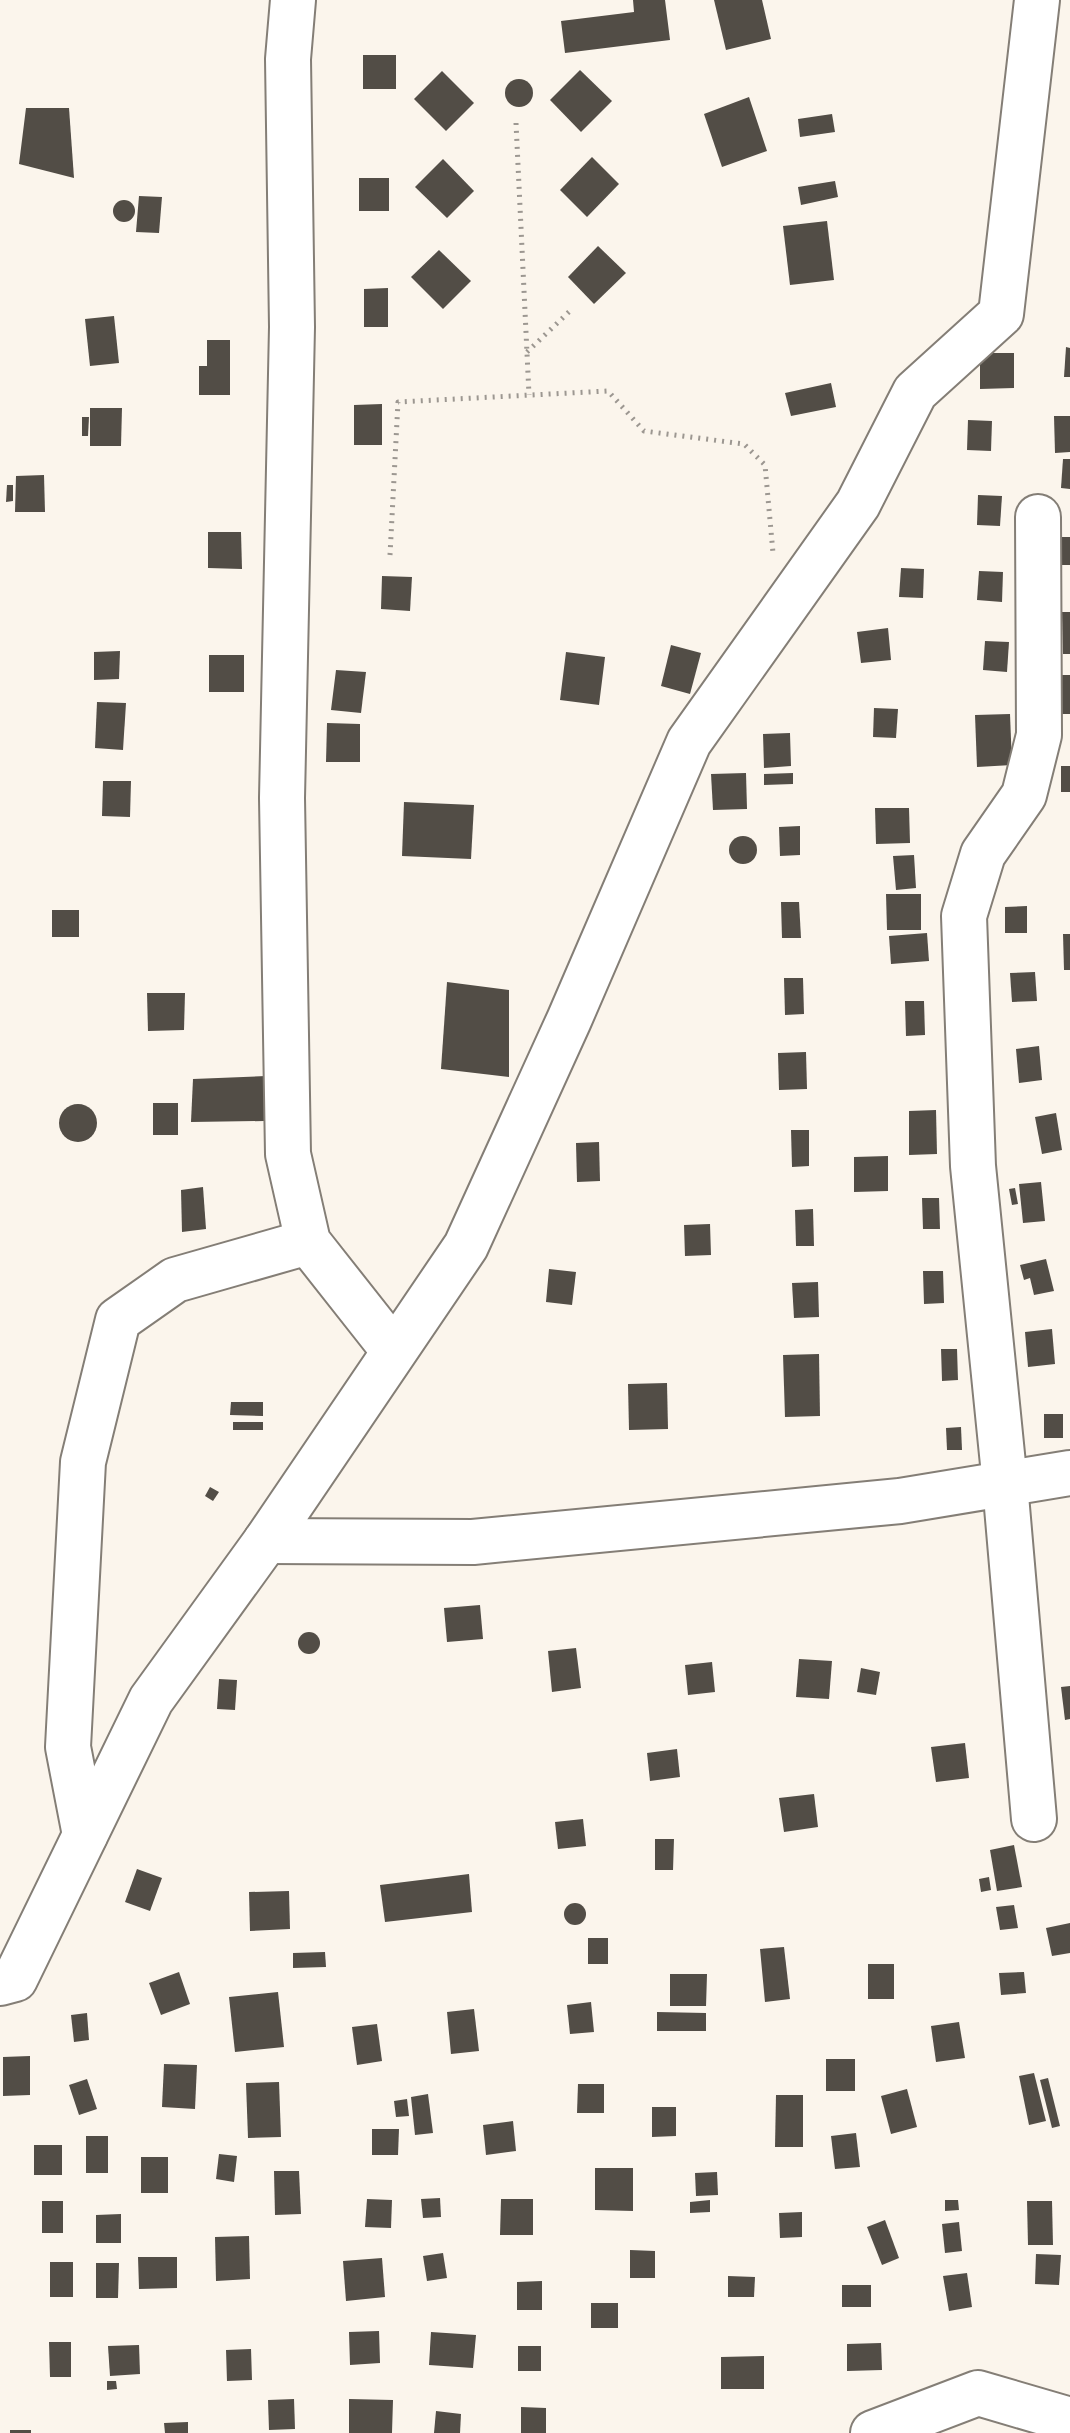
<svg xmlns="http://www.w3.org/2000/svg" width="1070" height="2433" font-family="'Work Sans',sans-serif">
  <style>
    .building { fill: #524d46 }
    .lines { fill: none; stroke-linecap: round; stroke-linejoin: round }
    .minor-casing { stroke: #847e76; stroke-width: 48 }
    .path { stroke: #9c9791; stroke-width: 5; stroke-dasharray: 2 6; stroke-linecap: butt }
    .minor { stroke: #fff; stroke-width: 44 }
  </style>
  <rect width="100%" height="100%" fill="#fbf5ec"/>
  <g class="building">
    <polygon points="633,0 665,0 670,40 565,53 561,21 634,12"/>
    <polygon points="714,0 762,0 771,39 726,50"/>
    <rect x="363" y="55" width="33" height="34"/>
    <polygon points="580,70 612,101 581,132 550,100"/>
    <polygon points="442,71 474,103 446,131 414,99"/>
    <circle cx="519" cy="93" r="14"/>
    <polygon points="749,97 767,151 722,167 704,114"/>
    <polygon points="26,108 69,108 74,178 19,164"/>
    <polygon points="832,114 835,132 800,137 798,119"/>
    <polygon points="592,157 619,184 587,217 560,190"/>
    <polygon points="443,159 474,191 447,218 415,187"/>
    <rect x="359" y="178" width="30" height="33"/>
    <polygon points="835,181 838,197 801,205 798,187"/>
    <polygon points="139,196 162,197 159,233 136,232"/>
    <circle cx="124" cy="211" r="11"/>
    <polygon points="827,221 834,280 790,285 783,226"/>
    <polygon points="598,246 626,273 594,304 568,277"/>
    <polygon points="439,250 471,281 443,309 411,277"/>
    <polygon points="388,288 388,327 364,327 364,289"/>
    <polygon points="114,316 119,363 90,366 85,319"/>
    <polygon points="207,340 230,340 230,395 199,395 199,366 207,366"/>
    <polygon points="1066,347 1070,348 1070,377 1064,377"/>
    <polygon points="980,353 1014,353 1014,388 980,389"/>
    <polygon points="831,383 836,407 791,416 785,393"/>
    <polygon points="382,404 382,445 354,445 354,405"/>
    <polygon points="90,408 122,408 121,446 90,446"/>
    <polygon points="1054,416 1070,416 1070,452 1055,453"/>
    <polygon points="82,417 89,417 88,436 82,436"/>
    <polygon points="968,420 992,421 991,451 967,450"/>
    <polygon points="1063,459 1070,459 1070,489 1061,488"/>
    <polygon points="44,475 45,512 15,512 16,476"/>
    <polygon points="7,485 13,485 13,501 6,502"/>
    <polygon points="978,495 1002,496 1000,526 977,525"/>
    <polygon points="208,532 241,532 242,569 208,568"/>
    <polygon points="1062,537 1070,537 1070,565 1061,565"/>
    <polygon points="901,568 924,569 923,598 899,597"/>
    <polygon points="979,571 1003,572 1002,602 977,600"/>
    <polygon points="382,576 412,577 410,611 381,609"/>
    <polygon points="1062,612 1070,612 1070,654 1063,654"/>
    <polygon points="888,628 891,660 861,663 857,632"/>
    <polygon points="985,641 1009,642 1007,672 983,670"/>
    <polygon points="671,645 701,653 690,694 661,686"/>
    <polygon points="120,651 119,679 94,680 94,652"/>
    <polygon points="566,652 605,657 599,705 560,700"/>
    <rect x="209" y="655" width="35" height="37"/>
    <polygon points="336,670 366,672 361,713 331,710"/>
    <polygon points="1059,675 1070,675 1070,714 1060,714"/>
    <polygon points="97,702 126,703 123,750 95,748"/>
    <polygon points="874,708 898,709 896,738 873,737"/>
    <polygon points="1010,714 1012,765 977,767 975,715"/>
    <polygon points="327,723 360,724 360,762 326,762"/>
    <polygon points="790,733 791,766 764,768 763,734"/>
    <rect x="1061" y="766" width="9" height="26"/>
    <polygon points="746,773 747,809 713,810 711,774"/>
    <polygon points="793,773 793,784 764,785 764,774"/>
    <polygon points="103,781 131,781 130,817 102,816"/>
    <polygon points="404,802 474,805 471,859 402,856"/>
    <polygon points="875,808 909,808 910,843 876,844"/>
    <polygon points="800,826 800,855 780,856 779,827"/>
    <circle cx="743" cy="850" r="14"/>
    <polygon points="914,855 916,888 896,890 893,856"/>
    <polygon points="886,894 921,894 921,930 887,930"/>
    <polygon points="781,902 799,902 801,938 782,938"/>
    <polygon points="1027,906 1027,933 1005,933 1005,907"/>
    <rect x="52" y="910" width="27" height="27"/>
    <polygon points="927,933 929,961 891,964 889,936"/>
    <polygon points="1063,934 1070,934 1070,970 1064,970"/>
    <polygon points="1035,972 1037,1001 1012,1002 1010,973"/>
    <polygon points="784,978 803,978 804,1014 785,1015"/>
    <polygon points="447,982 509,990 509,1077 441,1069"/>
    <polygon points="147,993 185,993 184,1030 148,1031"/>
    <polygon points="905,1001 924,1001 925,1035 906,1036"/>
    <polygon points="1039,1046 1042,1080 1019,1083 1016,1049"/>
    <polygon points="806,1052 807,1089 779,1090 778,1053"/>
    <polygon points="266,1076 264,1121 191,1122 193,1079"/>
    <rect x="153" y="1103" width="25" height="32"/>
    <circle cx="78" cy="1123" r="19"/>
    <polygon points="936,1110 937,1154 909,1155 909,1111"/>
    <polygon points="1056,1113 1062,1150 1042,1154 1035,1117"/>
    <polygon points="791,1130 809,1130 809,1166 792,1167"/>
    <polygon points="599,1142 600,1181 577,1182 576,1143"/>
    <polygon points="888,1156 888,1191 854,1192 854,1157"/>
    <polygon points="1041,1182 1045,1221 1023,1223 1019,1184"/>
    <polygon points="203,1187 206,1229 182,1232 181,1190"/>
    <polygon points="1015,1188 1018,1204 1012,1205 1009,1189"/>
    <polygon points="922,1198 939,1198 940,1229 923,1229"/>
    <polygon points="813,1209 814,1246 796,1246 795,1210"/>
    <polygon points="710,1224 711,1255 685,1256 684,1225"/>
    <polygon points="1046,1259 1054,1291 1034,1295 1030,1278 1024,1280 1020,1265"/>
    <polygon points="549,1269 576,1272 572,1305 546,1302"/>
    <polygon points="923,1271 943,1271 944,1303 924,1304"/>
    <polygon points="818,1282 819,1317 794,1318 792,1283"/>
    <polygon points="1052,1329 1055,1364 1028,1367 1025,1332"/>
    <polygon points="941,1349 957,1349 958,1380 942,1381"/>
    <polygon points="819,1354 820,1416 785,1417 783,1355"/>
    <polygon points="667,1383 668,1429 629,1430 628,1384"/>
    <polygon points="231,1402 263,1402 263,1416 230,1415"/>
    <rect x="1044" y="1414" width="19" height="24"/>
    <rect x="233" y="1422" width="30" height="8"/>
    <polygon points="961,1427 962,1450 947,1450 946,1428"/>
    <polygon points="210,1487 219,1492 213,1501 205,1496"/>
    <polygon points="480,1605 483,1639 447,1642 444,1608"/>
    <circle cx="309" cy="1643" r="11"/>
    <polygon points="576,1648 581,1688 552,1692 548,1651"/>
    <polygon points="799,1659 832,1661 829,1699 796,1697"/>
    <polygon points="712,1662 715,1692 688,1695 685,1665"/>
    <polygon points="861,1668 880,1672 876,1695 857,1692"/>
    <polygon points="219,1679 237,1680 235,1710 217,1709"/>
    <polygon points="1070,1686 1070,1719 1065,1720 1061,1687"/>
    <polygon points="965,1743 969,1778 936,1782 931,1747"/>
    <polygon points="677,1749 680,1777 650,1781 647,1753"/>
    <polygon points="814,1794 818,1827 784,1832 779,1798"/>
    <polygon points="583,1819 586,1846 558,1849 555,1822"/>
    <polygon points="655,1839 674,1839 673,1870 655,1870"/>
    <polygon points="1014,1845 1022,1887 997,1891 990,1850"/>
    <polygon points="137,1869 162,1878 150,1911 125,1902"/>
    <polygon points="469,1874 472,1912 385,1922 380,1885"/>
    <polygon points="989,1877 991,1890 981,1892 979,1879"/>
    <polygon points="289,1891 290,1929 250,1931 249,1892"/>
    <circle cx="575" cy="1914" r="11"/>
    <polygon points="1014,1905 1018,1928 1000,1930 996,1907"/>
    <polygon points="1070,1923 1070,1953 1052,1956 1046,1928"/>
    <rect x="588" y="1938" width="20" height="26"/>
    <polygon points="784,1947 790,1999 765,2002 760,1949"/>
    <polygon points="325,1952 326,1967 293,1968 293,1953"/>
    <rect x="868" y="1964" width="26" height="35"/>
    <polygon points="179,1972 190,2004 161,2015 149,1983"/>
    <polygon points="1024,1972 1026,1993 1001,1995 999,1973"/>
    <polygon points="670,1974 707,1974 706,2006 670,2006"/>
    <polygon points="278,1992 284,2047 235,2052 229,1997"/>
    <polygon points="591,2002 594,2032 570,2034 567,2005"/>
    <polygon points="474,2009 479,2051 451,2054 447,2012"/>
    <polygon points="657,2012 706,2013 706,2031 657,2031"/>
    <polygon points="87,2013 89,2040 74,2042 71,2015"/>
    <polygon points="959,2022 965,2058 936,2062 931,2026"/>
    <polygon points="377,2024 382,2061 357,2065 352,2027"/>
    <polygon points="30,2056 30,2095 3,2096 3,2057"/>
    <rect x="826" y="2059" width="29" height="32"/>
    <polygon points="164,2064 197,2065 195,2109 162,2107"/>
    <polygon points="1034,2073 1046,2121 1029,2125 1019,2076"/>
    <polygon points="1048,2078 1060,2126 1052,2128 1040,2080"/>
    <polygon points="87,2079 97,2109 79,2115 69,2085"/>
    <polygon points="279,2082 281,2137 248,2138 246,2083"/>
    <polygon points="578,2084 604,2084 604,2113 577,2113"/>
    <polygon points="907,2089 917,2127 891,2134 881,2096"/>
    <polygon points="428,2094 433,2133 415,2135 411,2097"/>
    <polygon points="776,2095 803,2095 803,2147 775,2147"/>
    <polygon points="407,2099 409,2116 396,2117 394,2101"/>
    <polygon points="652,2107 676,2107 676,2136 652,2137"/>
    <polygon points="513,2121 516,2151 486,2155 483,2125"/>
    <polygon points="372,2129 399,2129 398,2155 372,2155"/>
    <polygon points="856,2133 860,2167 835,2169 831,2136"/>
    <rect x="86" y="2136" width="22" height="37"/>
    <rect x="34" y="2145" width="28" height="30"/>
    <polygon points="219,2154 237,2156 234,2182 216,2179"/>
    <rect x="141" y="2157" width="27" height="36"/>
    <polygon points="595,2168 633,2168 633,2211 595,2210"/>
    <polygon points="274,2171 299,2171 301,2214 275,2215"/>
    <polygon points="717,2172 718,2195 696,2196 695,2173"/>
    <polygon points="440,2198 441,2217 423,2218 421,2199"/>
    <polygon points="367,2199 392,2200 391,2228 365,2227"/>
    <polygon points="501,2199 533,2199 533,2235 500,2235"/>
    <polygon points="710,2200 710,2212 690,2213 690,2202"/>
    <polygon points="945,2200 958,2200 959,2210 945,2211"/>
    <rect x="42" y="2201" width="21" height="32"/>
    <polygon points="1027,2201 1052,2201 1053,2245 1028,2245"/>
    <polygon points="802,2212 802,2237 780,2238 779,2213"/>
    <polygon points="121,2214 121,2243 96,2243 96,2215"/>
    <polygon points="885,2220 899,2258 882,2265 867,2227"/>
    <polygon points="959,2222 962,2251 945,2253 942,2224"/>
    <polygon points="249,2236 250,2279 216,2281 215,2237"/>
    <polygon points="630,2250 655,2251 655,2278 630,2278"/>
    <polygon points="443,2253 447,2278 427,2281 423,2256"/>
    <polygon points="1036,2254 1061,2255 1059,2285 1035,2284"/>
    <polygon points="138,2257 177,2257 177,2288 139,2289"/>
    <polygon points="382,2258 385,2297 346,2301 343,2261"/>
    <rect x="50" y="2262" width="23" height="35"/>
    <polygon points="96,2263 119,2263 118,2298 96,2298"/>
    <polygon points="967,2273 972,2307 949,2311 943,2276"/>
    <polygon points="728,2276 755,2277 754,2297 728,2297"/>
    <polygon points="542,2281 542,2310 517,2310 517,2282"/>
    <rect x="842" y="2285" width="29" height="22"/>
    <rect x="591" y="2303" width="27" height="25"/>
    <polygon points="379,2331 380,2363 350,2365 349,2332"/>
    <polygon points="431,2332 476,2335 473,2368 429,2365"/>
    <polygon points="49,2342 71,2342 71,2377 50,2377"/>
    <polygon points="881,2343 882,2370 847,2371 847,2344"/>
    <polygon points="139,2345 140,2374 110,2376 108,2346"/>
    <rect x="518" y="2346" width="23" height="25"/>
    <polygon points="251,2349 252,2380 227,2381 226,2350"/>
    <polygon points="764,2356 764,2389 721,2389 721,2357"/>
    <polygon points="107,2381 116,2381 117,2389 107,2390"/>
    <polygon points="294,2399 295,2429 269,2430 268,2400"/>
    <polygon points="349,2399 393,2400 392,2433 349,2433"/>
    <polygon points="521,2407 546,2408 546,2433 521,2433"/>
    <polygon points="436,2411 461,2414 460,2433 434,2433"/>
    <polygon points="188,2422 188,2433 165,2433 164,2423"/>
    <rect x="10" y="2430" width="21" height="3"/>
  </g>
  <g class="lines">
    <defs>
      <g id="minor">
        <polyline points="293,0 288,59 292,327 282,798 288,1154 308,1242 394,1351"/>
        <polyline points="266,1541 473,1542 900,1501 1070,1473"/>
        <polyline points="1034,1819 1005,1484 973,1166 964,916 983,854 1024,795 1039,735 1038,517"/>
        <polyline points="85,1835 68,1747 83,1462 118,1320 175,1280 308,1242"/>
        <polyline points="0,1983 15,1979 151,1700 266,1541 466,1246 569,1020 689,742 858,504 915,392 1001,314 1037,0"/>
        <polyline points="873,2433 978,2393 1070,2420"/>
      </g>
    </defs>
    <use href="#minor" class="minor-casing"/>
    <g class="path">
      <polyline points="516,123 529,395"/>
      <polyline points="527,352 572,309"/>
      <polyline points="390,555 398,402 608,391 644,431 744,444 765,465 773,553"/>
    </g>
    <use href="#minor" class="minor"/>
  </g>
</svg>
